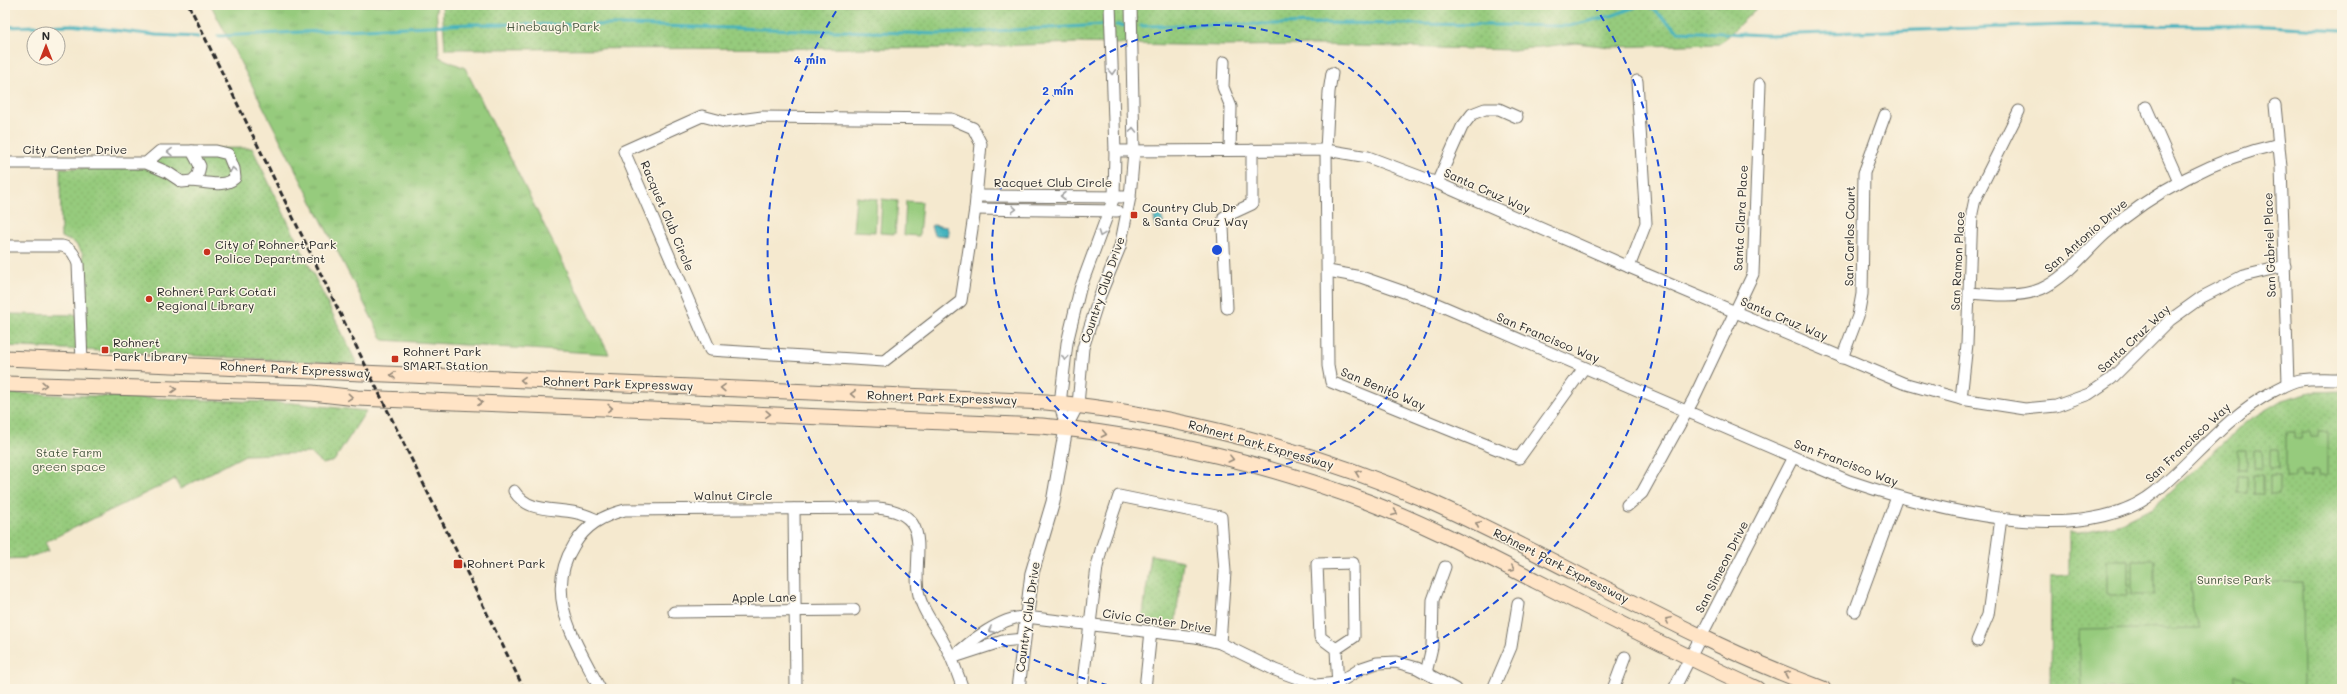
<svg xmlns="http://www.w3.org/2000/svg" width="2347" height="694" font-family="Mali,sans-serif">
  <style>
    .grass { fill: url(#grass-tufts); stroke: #607b54 }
    .park { fill: url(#park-dots); stroke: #607b54 }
    .garden { fill: #96cb7d; stroke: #607b54 }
    .water { fill: url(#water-waves); stroke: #376e74 }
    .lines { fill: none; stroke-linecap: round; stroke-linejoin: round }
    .stream { stroke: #43b2be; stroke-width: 3 }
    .minor-casing { stroke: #726e64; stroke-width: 13 }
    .tertiary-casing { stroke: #726e64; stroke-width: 15 }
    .secondary-casing { stroke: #726e64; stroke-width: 17 }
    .minor { stroke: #fff; stroke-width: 11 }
    .tertiary { stroke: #fff; stroke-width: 13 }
    .secondary { stroke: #ffe4c6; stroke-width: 15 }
    .rail { stroke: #2b2b2b; stroke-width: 3; stroke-dasharray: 6 3; stroke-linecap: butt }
    .oneway { stroke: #a0a0a0 }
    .oneway2 { stroke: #958878 }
    .ring { fill: none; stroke: #1d4ed8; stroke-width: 2; stroke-dasharray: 7 5 }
    .poi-dot { fill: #c8321e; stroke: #fcf5e5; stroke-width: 1.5 }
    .labels { text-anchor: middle; stroke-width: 3; stroke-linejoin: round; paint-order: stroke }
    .park-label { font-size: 12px; fill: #4b5b44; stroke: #fcf5e5 }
    .street-label { font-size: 12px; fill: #2b2b2b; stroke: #fcf5e5 }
    .poi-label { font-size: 12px; fill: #2b2b2b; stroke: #fcf5e5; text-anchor: start }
    .centre { fill: #1d4ed8; stroke: #fcf5e5; stroke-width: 2 }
    .ring-label { font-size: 12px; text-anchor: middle; font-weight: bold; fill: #1d4ed8; stroke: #fcf5e5; stroke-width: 3; stroke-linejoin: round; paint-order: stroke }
  </style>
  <defs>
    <pattern id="grass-tufts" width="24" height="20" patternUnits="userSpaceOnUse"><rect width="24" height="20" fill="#96cb7d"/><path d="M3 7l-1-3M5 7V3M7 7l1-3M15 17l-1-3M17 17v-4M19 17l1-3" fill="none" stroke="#81ae6c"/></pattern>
    <pattern id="park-dots" width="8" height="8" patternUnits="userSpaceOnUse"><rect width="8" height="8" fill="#96cb7d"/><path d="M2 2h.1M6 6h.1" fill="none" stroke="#81ae6c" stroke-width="1.8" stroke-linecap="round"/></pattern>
    <pattern id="water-waves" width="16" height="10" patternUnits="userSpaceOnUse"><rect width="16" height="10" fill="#43b2be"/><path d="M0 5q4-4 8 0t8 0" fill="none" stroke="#38919b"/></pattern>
  </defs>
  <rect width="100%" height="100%" fill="#fcf5e5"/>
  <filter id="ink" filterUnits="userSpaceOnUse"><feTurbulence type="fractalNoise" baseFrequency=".025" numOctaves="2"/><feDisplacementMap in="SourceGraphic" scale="8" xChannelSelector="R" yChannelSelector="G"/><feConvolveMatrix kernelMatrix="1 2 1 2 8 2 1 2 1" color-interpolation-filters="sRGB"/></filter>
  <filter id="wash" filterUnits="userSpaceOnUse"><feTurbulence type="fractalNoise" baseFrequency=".012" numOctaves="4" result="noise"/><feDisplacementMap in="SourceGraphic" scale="16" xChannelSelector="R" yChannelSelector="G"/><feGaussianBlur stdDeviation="0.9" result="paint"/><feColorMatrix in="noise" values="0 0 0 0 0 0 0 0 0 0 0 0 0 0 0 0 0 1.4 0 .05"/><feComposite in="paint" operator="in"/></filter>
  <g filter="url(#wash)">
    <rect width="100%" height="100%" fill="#f5e9cf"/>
    <polygon class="grass" points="211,5 436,5 439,57 465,68 609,354 383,340"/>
    <g class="park">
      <polygon points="442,5 1760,5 1719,44 1611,47 1576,43 1513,50 1319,45 1227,46 1076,43 947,48 445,49"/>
      <polygon points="252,148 357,364 5,346 5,314 83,315 83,254 75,243 61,237 60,168 147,168 155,149"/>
      <polygon points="2342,391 2342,689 2050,689 2051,576 2069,575 2069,532 2080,532 2118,525 2154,507 2247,421 2282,400 2310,392"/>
      <polygon points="5,393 292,403 366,411 334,461 323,464 310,453 245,455 180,489 175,479 45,542 49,551 25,558 5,559"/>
      <polygon points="1151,555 1183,561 1175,626 1142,622"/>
    </g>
    <g class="garden">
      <polygon points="856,197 877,199 875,232 853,231"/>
      <polygon points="882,199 898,201 895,234 880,233"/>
      <polygon points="906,201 922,202 919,236 904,235"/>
      <polygon points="2286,432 2294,432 2294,438 2301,438 2302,432 2310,432 2311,437 2318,437 2318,432 2327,432 2327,476 2318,476 2318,471 2311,471 2311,477 2302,477 2302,471 2295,471 2295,477 2286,477"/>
      <polygon points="2270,449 2278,449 2279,468 2270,468"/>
      <rect x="2238" y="450" width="8" height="19"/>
      <polygon points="2254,450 2262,450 2263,468 2254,468"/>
      <polygon points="2247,475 2247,494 2238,494 2238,476"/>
      <rect x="2254" y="475" width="9" height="19"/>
      <rect x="2270" y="475" width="9" height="19"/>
      <rect x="2107" y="560" width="21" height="35"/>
      <rect x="2132" y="560" width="22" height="35"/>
      <polygon points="2190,582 2302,582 2303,689 2262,687 2235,674 2235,689 2081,689 2079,630 2200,628 2193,610"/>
    </g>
    <g class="water">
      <polygon points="1160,212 1164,224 1159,230 1155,227 1154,217 1156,213"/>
      <polygon points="933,225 947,227 949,234 947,236 934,235 931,226"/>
    </g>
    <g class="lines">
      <g class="stream">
        <polyline points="1648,5 1678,31 1765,35 2068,25 2266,26 2342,30"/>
        <polyline points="1116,25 1128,26"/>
        <polyline points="1141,26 1331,23 1569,26 1614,15 1640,5"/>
        <polyline points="5,27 70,25 156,35 198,37"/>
        <polyline points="218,36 470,24 623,25 941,34 1103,25"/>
      </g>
    </g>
  </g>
  <g filter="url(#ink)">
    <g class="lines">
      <defs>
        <g id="minor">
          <polyline points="1224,62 1223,87 1231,107 1230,150"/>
          <polyline points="1332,73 1329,92 1326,150 1328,366 1331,382 1519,458 1584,368"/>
          <polyline points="2275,105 2281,167 2288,383"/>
          <polyline points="2146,107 2179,182"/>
          <polygon points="702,116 725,122 762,117 952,119 973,128 981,144 975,209 961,301 884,361 710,350 624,151"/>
          <path d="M192,151H216L228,154L234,169L235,178C224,188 205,182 192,181"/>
          <polyline points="1115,151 1326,150 1368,157 1437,183 1629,267 1903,383 1961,399 2025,409 2056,406 2089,394 2111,379 2170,320 2202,297 2243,276 2285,266"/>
          <polyline points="5,163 146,163 167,172 182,182 192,181 198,175 200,166 192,151 160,151 146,163"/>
          <polyline points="1437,183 1462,127 1472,114 1485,109 1499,109 1517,117"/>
          <polyline points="976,196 1130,197"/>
          <polyline points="975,209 1117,211"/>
          <path d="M5,246H62C72,248 75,256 78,264L82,361"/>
          <polyline points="1629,267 1646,223 1637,81"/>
          <path d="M1328,271L1361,277L1430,301L1849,481C1929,508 2082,551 2155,492C2195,459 2225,417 2272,392C2281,387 2290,382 2300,380C2313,378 2328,379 2342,379"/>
          <path d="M1969,293C1992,295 2019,298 2041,289C2066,278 2085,252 2105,234C2153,191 2216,158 2279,144"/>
          <polyline points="1227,308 1223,227 1224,217 1252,204 1252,150"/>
          <polyline points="1842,358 1858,316 1862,294 1864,173 1885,115"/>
          <polyline points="1961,399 1967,344 1972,213 1975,199 2019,111"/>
          <polyline points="1066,428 1078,405 1083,348 1099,298 1120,247 1130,197 1134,151 1131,5"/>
          <polyline points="1066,428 1060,404 1067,343 1080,289 1114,197 1115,151 1110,5"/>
          <path d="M514,491C529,514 554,507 577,513C584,514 590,517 597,520"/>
          <polyline points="1627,506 1642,493 1693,400 1753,274 1760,84"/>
          <polyline points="794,509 796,689"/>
          <polyline points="1855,611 1897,497"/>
          <polyline points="674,612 854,610"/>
          <polyline points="1977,641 1988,615 2001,518"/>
          <polyline points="1336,649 1320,637 1317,564 1353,563 1354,637 1336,649 1338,688"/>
          <polyline points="954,657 1003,641 1024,639"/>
          <path d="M952,658C969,642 1002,616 1026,617L1195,637L1220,643L1275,670L1316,685L1338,683L1362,668L1377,663L1396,662L1417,668L1455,689"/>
          <polyline points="1426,673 1432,647 1433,600 1445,567"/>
          <path d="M600,689C577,643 542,596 574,545C586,525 602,516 625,510L877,508C943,513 905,567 922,604C927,617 937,629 943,641C952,656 957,673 963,689"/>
          <polyline points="1082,689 1097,567 1102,546 1119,496 1221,517 1225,572 1220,643"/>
          <polyline points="1145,689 1151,631"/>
          <polyline points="1493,689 1511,647 1518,604"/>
          <polyline points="1613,689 1625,657"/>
          <polyline points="1674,689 1793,457"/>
        </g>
        <polyline id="tertiary" points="1018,689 1032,573 1053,502 1066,428"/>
        <g id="secondary">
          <path d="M5,358L1046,402C1175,414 1314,451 1433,503C1524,544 1610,593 1700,636C1740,656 1781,673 1823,689"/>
          <path d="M5,384L312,393L357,398L1042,426C1153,436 1264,463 1368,502C1426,524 1481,553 1536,581C1609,618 1682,655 1757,689"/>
        </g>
      </defs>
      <use href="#minor" class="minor-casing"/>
      <use href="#tertiary" class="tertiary-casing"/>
      <use href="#secondary" class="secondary-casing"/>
      <use href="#minor" class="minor"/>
      <use href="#tertiary" class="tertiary"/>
      <use href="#secondary" class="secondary"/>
      <polyline class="rail" points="189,5 524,689"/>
    </g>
    <defs><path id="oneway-chevron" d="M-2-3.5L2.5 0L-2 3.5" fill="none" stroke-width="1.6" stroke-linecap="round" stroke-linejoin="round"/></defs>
    <g class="oneway">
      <use href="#oneway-chevron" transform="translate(1112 72) rotate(87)"/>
      <use href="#oneway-chevron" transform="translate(1133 130) rotate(-91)"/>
      <use href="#oneway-chevron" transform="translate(170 152) rotate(-179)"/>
      <use href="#oneway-chevron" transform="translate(233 170) rotate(-100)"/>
      <use href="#oneway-chevron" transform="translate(1063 196) rotate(-180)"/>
      <use href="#oneway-chevron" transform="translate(1014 209) rotate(1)"/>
      <use href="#oneway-chevron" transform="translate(1101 234) rotate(110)"/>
      <use href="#oneway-chevron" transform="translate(1065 358) rotate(98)"/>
      <use href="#oneway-chevron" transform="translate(991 630) rotate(153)"/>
    </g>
    <g class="oneway2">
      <use href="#oneway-chevron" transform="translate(393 375) rotate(-179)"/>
      <use href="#oneway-chevron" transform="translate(523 380) rotate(-178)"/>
      <use href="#oneway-chevron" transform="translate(44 385) rotate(2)"/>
      <use href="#oneway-chevron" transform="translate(723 388) rotate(-178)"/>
      <use href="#oneway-chevron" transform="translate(174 389) rotate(2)"/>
      <use href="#oneway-chevron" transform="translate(853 394) rotate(-178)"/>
      <use href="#oneway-chevron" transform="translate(350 397) rotate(5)"/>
      <use href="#oneway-chevron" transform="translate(480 402) rotate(2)"/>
      <use href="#oneway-chevron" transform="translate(610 408) rotate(2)"/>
      <use href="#oneway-chevron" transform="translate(768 414) rotate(2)"/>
      <use href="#oneway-chevron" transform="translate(1104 434) rotate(11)"/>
      <use href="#oneway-chevron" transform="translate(1231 459) rotate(14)"/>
      <use href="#oneway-chevron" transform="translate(1358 473) rotate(-159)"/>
      <use href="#oneway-chevron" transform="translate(1395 513) rotate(23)"/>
      <use href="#oneway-chevron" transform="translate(1478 524) rotate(-155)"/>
      <use href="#oneway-chevron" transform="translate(1512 569) rotate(27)"/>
      <use href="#oneway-chevron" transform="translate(1668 620) rotate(-153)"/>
      <use href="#oneway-chevron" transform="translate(1787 674) rotate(-157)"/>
    </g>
  </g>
  <g class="ring">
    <circle cx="1217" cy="250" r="225"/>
    <path d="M1120 688A449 449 0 0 1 840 5M1594 5A449 449 0 0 1 1314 688"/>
  </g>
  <g class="poi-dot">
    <rect x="1130" y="211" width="8" height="8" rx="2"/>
    <circle cx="207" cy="252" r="4"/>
    <circle cx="149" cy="299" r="4"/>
    <rect x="101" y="346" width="8" height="8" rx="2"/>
    <rect x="391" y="355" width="8" height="8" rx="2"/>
    <rect x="453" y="559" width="10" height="10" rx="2"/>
  </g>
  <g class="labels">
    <g class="park-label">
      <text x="553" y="31">Hinebaugh Park</text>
      <text x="69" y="457">State Farm<tspan x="69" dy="14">green space</tspan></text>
      <text x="2234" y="584">Sunrise Park</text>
    </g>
    <g class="street-label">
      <text x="75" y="154">City Center Drive</text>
      <text x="1053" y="187">Racquet Club Circle</text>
      <text transform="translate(1487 191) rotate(24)" y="4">Santa Cruz Way</text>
      <text transform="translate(667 216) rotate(67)" y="4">Racquet Club Circle</text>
      <text transform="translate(1741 218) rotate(-87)" y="4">Santa Clara Place</text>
      <text transform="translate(1850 236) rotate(-89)" y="4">San Carlos Court</text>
      <text transform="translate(2086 236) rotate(-41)" y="4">San Antonio Drive</text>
      <text transform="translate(2270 245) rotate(-92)" y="4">San Gabriel Place</text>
      <text transform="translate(1958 261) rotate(-87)" y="4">San Ramon Place</text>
      <text transform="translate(1103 290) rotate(-71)" y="4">Country Club Drive</text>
      <text transform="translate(1784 319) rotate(23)" y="4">Santa Cruz Way</text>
      <text transform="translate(1548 338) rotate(23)" y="4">San Francisco Way</text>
      <text transform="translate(2134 339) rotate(-43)" y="4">Santa Cruz Way</text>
      <text transform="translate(295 370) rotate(3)" y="4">Rohnert Park Expressway</text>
      <text transform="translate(618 384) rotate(2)" y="4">Rohnert Park Expressway</text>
      <text transform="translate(1383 389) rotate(23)" y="4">San Benito Way</text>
      <text transform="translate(942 398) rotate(2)" y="4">Rohnert Park Expressway</text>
      <text transform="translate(2188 443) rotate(-43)" y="4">San Francisco Way</text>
      <text transform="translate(1261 445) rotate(16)" y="4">Rohnert Park Expressway</text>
      <text transform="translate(1846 463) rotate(21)" y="4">San Francisco Way</text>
      <text x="733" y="500">Walnut Circle</text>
      <text transform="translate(1561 566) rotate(27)" y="4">Rohnert Park Expressway</text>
      <text transform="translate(1722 567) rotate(-63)" y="4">San Simeon Drive</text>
      <text transform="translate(764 598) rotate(-1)" y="4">Apple Lane</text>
      <text transform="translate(1028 617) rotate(-82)" y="4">Country Club Drive</text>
      <text transform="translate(1157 621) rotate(8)" y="4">Civic Center Drive</text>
    </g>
    <g class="poi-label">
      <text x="1142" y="212">Country Club Dr<tspan x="1142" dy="14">&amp; Santa Cruz Way</tspan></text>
      <text x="215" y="249">City of Rohnert Park<tspan x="215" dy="14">Police Department</tspan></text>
      <text x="157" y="296">Rohnert Park Cotati<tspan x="157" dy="14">Regional Library</tspan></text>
      <text x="113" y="347">Rohnert<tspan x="113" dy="14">Park Library</tspan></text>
      <text x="403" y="356">Rohnert Park<tspan x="403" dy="14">SMART Station</tspan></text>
      <text x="467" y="568">Rohnert Park</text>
    </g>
  </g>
  <circle cx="1217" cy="250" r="6" class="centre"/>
  <g class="ring-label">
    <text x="810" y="64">4 min</text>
    <text x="1058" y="95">2 min</text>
  </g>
  <rect width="2347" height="694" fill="none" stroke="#fcf5e5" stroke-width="20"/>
  <g transform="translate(46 46)"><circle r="19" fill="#fcf5e5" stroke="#a8a49b"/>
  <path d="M0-3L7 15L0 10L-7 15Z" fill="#c8321e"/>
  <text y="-6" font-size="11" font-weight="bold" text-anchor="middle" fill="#2b2b2b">N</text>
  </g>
</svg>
